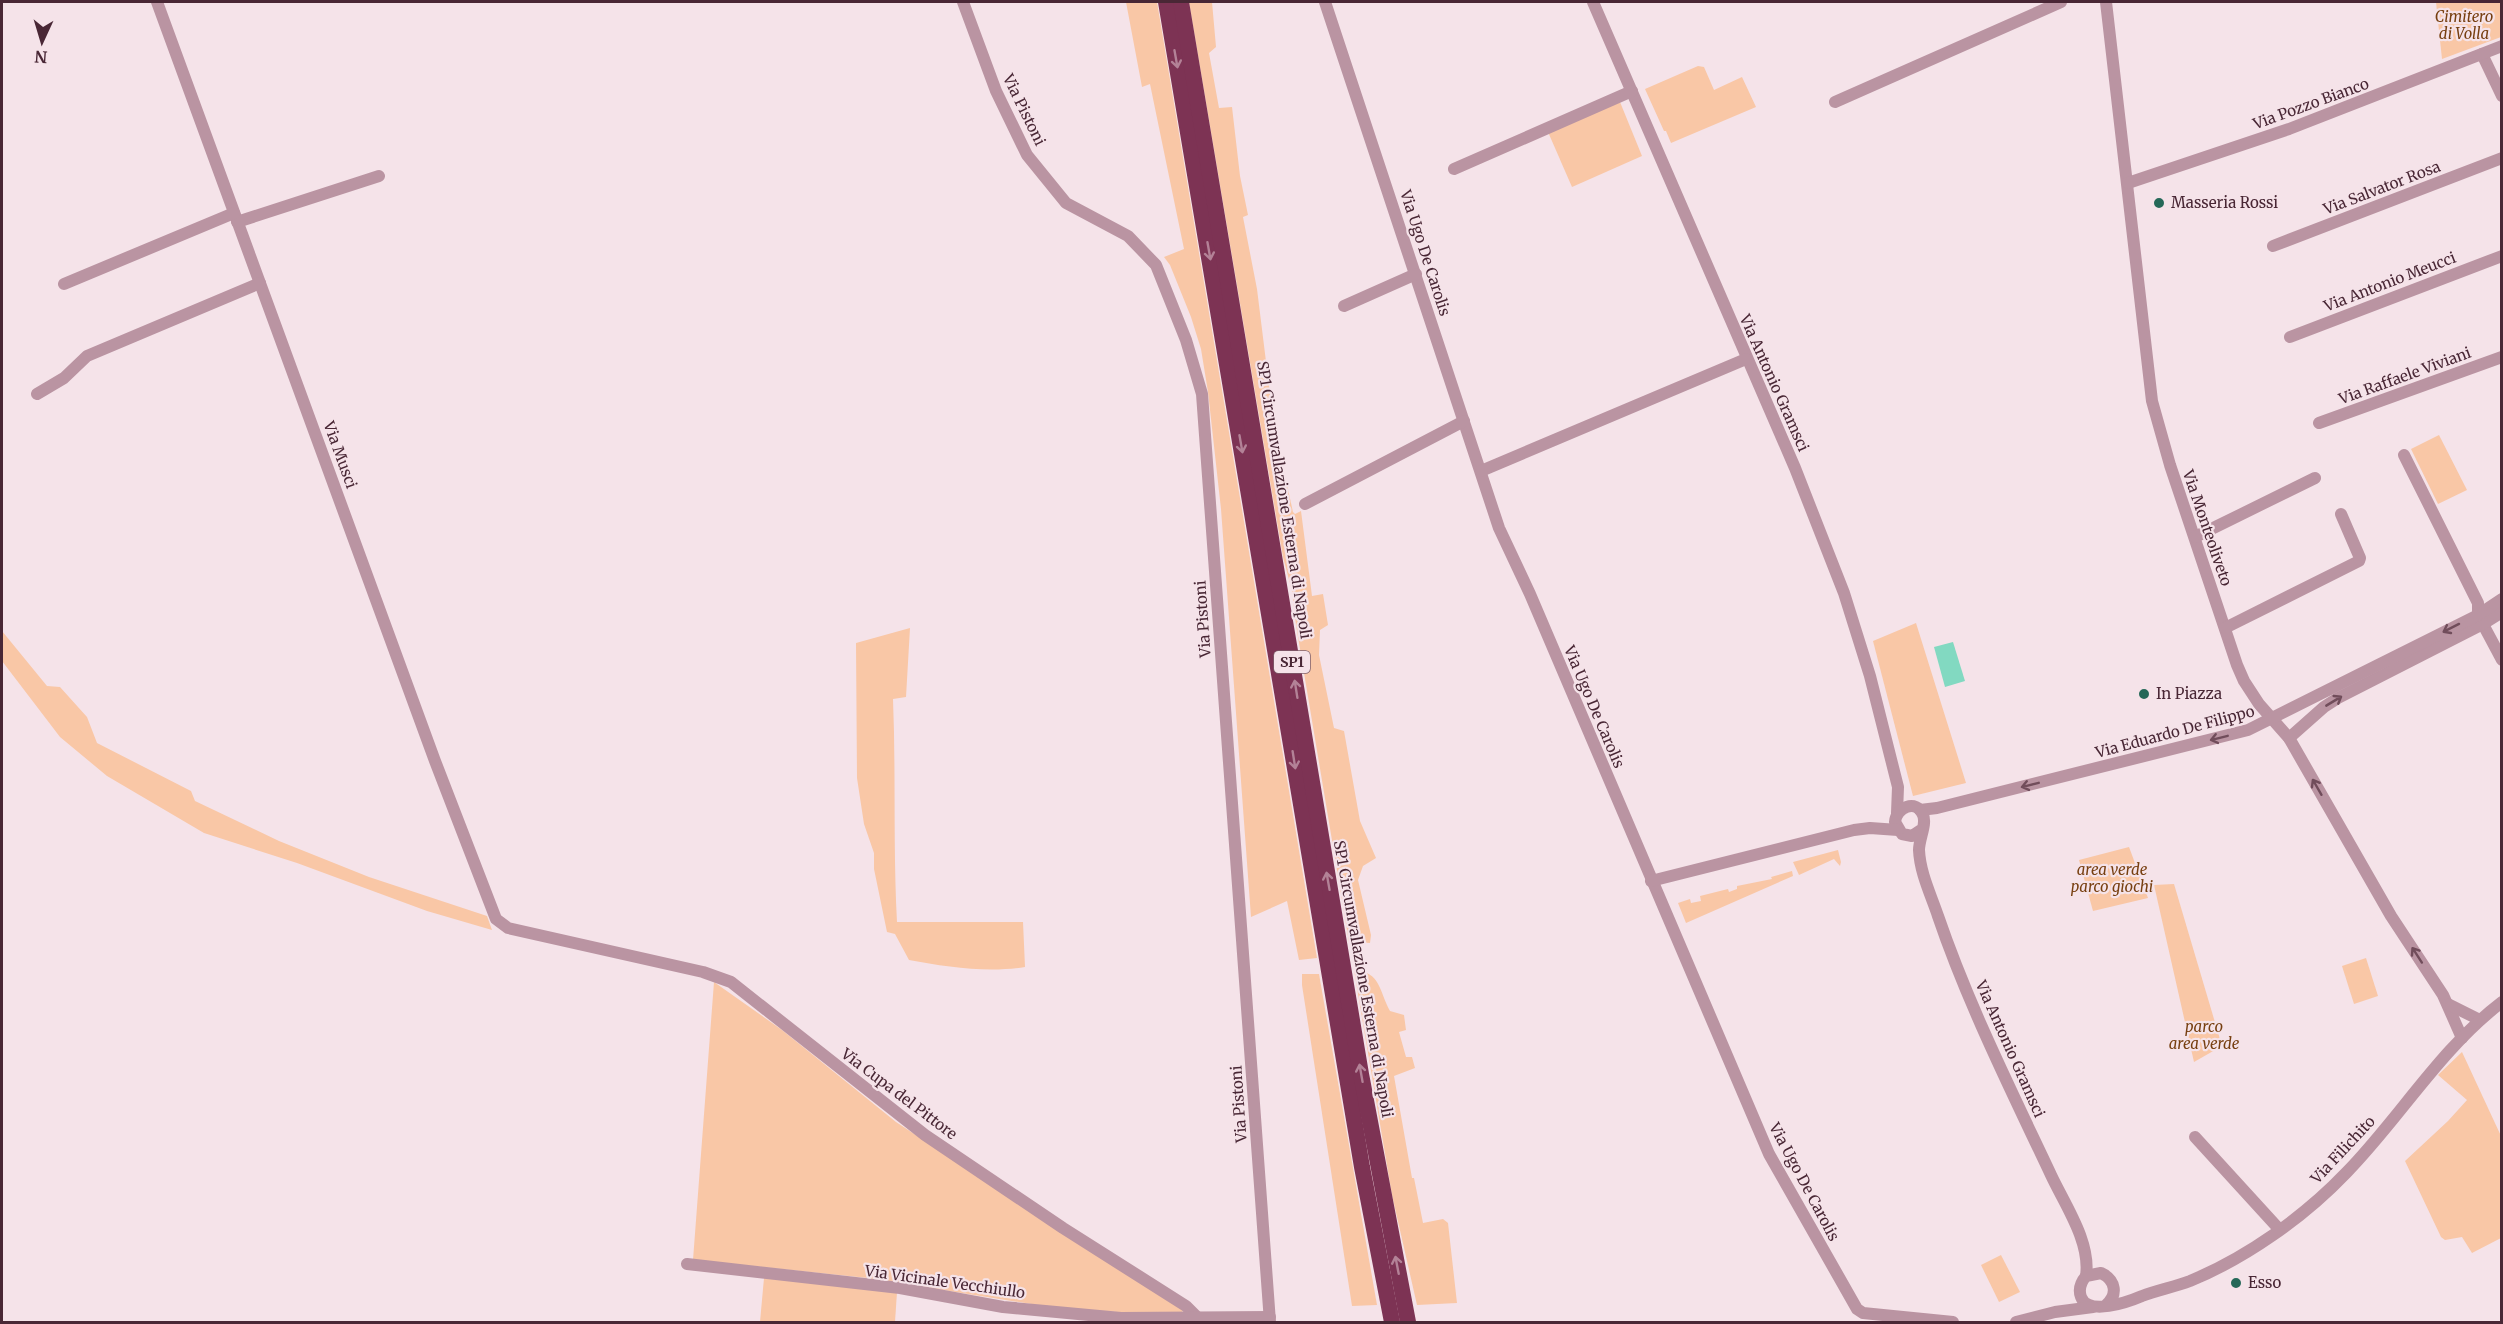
<svg xmlns="http://www.w3.org/2000/svg" width="2503" height="1324" font-family="Merriweather,serif">
  <style>
    .green { fill: #f9c7a6 }
    .water { fill: #82d9c1 }
    .lines { fill: none; stroke-linecap: round; stroke-linejoin: round }
    .minor { stroke: #ba94a2; stroke-width: 12 }
    .highway { stroke: #7d3354; stroke-width: 16 }
    .oneway { stroke: #b38297 }
    .oneway2 { stroke: #714d5b }
    .poi-dot { fill: #256858; stroke: #f5e3e9; stroke-width: 2 }
    .labels { text-anchor: middle; stroke-width: 4.5; stroke-linejoin: round; paint-order: stroke }
    .shield { fill: #f5e3e9; stroke: #7d5f6b; stroke-width: 1.5 }
    .shield-label { font-size: 14px; font-weight: bold; fill: #492735 }
    .park-label { font-size: 15px; font-style: italic; fill: #773f10; stroke: #f5e3e9 }
    .street-label { font-size: 15px; fill: #492735; stroke: #f5e3e9 }
    .poi-label { font-size: 15px; fill: #492735; stroke: #f5e3e9; text-anchor: start }
  </style>
  <rect width="100%" height="100%" fill="#f5e3e9"/>
  <g class="green">
    <polygon points="1126,2 1157,2 1317,958 1299,960 1287,901 1251,917 1221,509 1208,392 1201,349 1191,317 1170,265 1164,257 1184,249 1150,84 1142,87"/>
    <polygon points="1189,2 1212,2 1216,47 1209,53 1219,108 1232,107 1240,176 1248,215 1243,217 1257,289 1274,426 1293,512 1295,514 1301,511 1312,596 1323,594 1328,625 1320,630 1319,655 1334,728 1344,731 1360,821 1376,858 1363,866 1358,880 1371,935 1370,943 1349,942 1296,625 1292,591 1283,557"/>
    <polygon points="2436,2 2501,2 2501,37 2442,59"/>
    <polygon points="1698,66 1704,67 1714,90 1742,77 1756,107 1671,143 1666,131 1664,131 1645,89"/>
    <polygon points="1620,102 1642,156 1572,187 1548,132"/>
    <polygon points="2439,435 2467,490 2438,504 2411,449"/>
    <polygon points="1916,623 1966,783 1913,796 1873,641"/>
    <path d="M910,628L906,697L893,699C896,773 893,847 897,922H1023L1025,967C988,973 946,967 909,960L895,934L887,932L874,869V853L864,824L857,778L856,643Z"/>
    <polygon points="2,631 47,686 60,687 87,717 97,743 191,791 195,801 279,841 369,877 487,916 492,930 427,911 297,863 204,833 107,776 60,737 2,661"/>
    <polygon points="2129,847 2148,898 2093,911 2079,860"/>
    <polygon points="1838,850 1841,862 1840,866 1834,859 1799,875 1793,862"/>
    <polygon points="1792,871 1793,876 1686,923 1678,903 1690,899 1691,903 1701,901 1700,896 1728,889 1729,892 1737,889 1737,886 1772,879 1771,877"/>
    <polygon points="2174,884 2222,1046 2194,1062 2154,885"/>
    <polygon points="2366,958 2378,996 2354,1004 2342,966"/>
    <path d="M1354,970C1381,972 1379,991 1390,1011L1404,1015L1406,1030L1399,1032L1406,1057H1412L1415,1068L1394,1076L1412,1178H1414L1423,1223L1443,1219L1448,1223L1457,1303L1417,1305L1392,1195Z"/>
    <polygon points="1302,974 1319,974 1377,1305 1352,1306 1302,985"/>
    <polygon points="714,982 782,1030 896,1122 1183,1310 1182,1313 1178,1316 1056,1308 868,1278 693,1260"/>
    <polygon points="2462,1052 2501,1136 2501,1238 2472,1253 2462,1237 2445,1240 2441,1237 2405,1161 2448,1121 2467,1100 2438,1075"/>
    <polygon points="2001,1255 2020,1292 1999,1302 1981,1265"/>
    <polygon points="764,1278 897,1292 895,1322 760,1322"/>
  </g>
  <polygon class="water" points="1953,642 1965,681 1945,687 1934,647"/>
  <g class="lines">
    <g class="minor">
      <polyline points="157,2 435,761 496,919 508,928 703,972 731,982 925,1135 1063,1228 1186,1306 1199,1319"/>
      <polyline points="963,2 996,91 1027,155 1066,203 1128,236 1156,265 1186,340 1202,394 1270,1322"/>
      <polyline points="1325,2 1499,528 1530,594 1769,1154 1857,1309 1863,1313 1953,1322"/>
      <polyline points="1593,2 1795,468 1844,593 1870,676 1898,787 1897,813"/>
      <polyline points="2106,2 2152,401 2170,465 2237,665 2244,681 2259,704 2289,738 2391,916 2443,995 2462,1038"/>
      <polyline points="2482,54 2502,96"/>
      <polyline points="1835,102 2061,2"/>
      <polyline points="1454,169 1632,91"/>
      <polyline points="2128,183 2289,129 2502,46"/>
      <polyline points="237,222 379,176"/>
      <polyline points="2273,246 2502,158"/>
      <polyline points="64,284 234,213"/>
      <polyline points="1344,306 1416,274"/>
      <polyline points="2290,337 2502,256"/>
      <polyline points="37,394 64,378 87,356 260,283"/>
      <polyline points="2319,423 2502,357"/>
      <polyline points="2404,455 2478,603 2478,615 2502,660"/>
      <polyline points="1481,471 1746,359"/>
      <polyline points="1305,504 1464,421"/>
      <polyline points="2195,537 2315,478"/>
      <polyline points="2225,628 2359,561 2360,558 2341,514"/>
      <polyline points="2289,738 2324,707 2338,698 2483,624 2502,612"/>
      <polyline points="1920,810 1937,808 2248,730 2478,615 2502,599"/>
      <path d="M1921,830L1912,836L1902,834L1895,822C1896,808 1916,798 1923,815C1927,824 1919,839 1919,850C1920,873 1931,895 1938,916C1968,1004 2011,1090 2051,1175C2065,1205 2091,1242 2086,1276"/>
      <polyline points="1651,881 1854,830 1870,828 1898,830"/>
      <polyline points="2448,1004 2480,1020"/>
      <polyline points="2195,1137 2279,1229"/>
      <polyline points="687,1264 900,1288 1003,1307 1121,1318 1270,1317"/>
      <path d="M2106,1305C2118,1295 2116,1280 2101,1273L2086,1276C2081,1282 2078,1289 2081,1297C2088,1316 2128,1302 2142,1296C2158,1290 2174,1287 2190,1281C2246,1258 2304,1217 2346,1173C2399,1119 2440,1049 2502,1002"/>
      <polyline points="2016,1322 2055,1312 2093,1307"/>
    </g>
    <g class="highway">
      <polyline points="1166,2 1362,1167 1392,1322"/>
      <polyline points="1181,2 1361,1074 1408,1322"/>
    </g>
  </g>
  <defs><path id="oneway-shaft" d="M-6 0H5M1.5-3L5.5 0L1.5 3" fill="none" stroke-width="1.6" stroke-linecap="round" stroke-linejoin="round" transform="scale(1.5)"/></defs>
  <g class="oneway">
    <use href="#oneway-shaft" transform="translate(1176 59) rotate(80)"/>
    <use href="#oneway-shaft" transform="translate(1209 251) rotate(80)"/>
    <use href="#oneway-shaft" transform="translate(1241 444) rotate(80)"/>
    <use href="#oneway-shaft" transform="translate(1296 689) rotate(-99)"/>
    <use href="#oneway-shaft" transform="translate(1294 760) rotate(81)"/>
    <use href="#oneway-shaft" transform="translate(1328 881) rotate(-100)"/>
    <use href="#oneway-shaft" transform="translate(1361 1073) rotate(-100)"/>
    <use href="#oneway-shaft" transform="translate(1397 1265) rotate(-101)"/>
  </g>
  <g class="oneway2">
    <use href="#oneway-shaft" transform="translate(2451 628) rotate(153)"/>
    <use href="#oneway-shaft" transform="translate(2334 701) rotate(-31)"/>
    <use href="#oneway-shaft" transform="translate(2219 738) rotate(166)"/>
    <use href="#oneway-shaft" transform="translate(2030 785) rotate(166)"/>
    <use href="#oneway-shaft" transform="translate(2317 787) rotate(-120)"/>
    <use href="#oneway-shaft" transform="translate(2417 955) rotate(-123)"/>
  </g>
  <g class="poi-dot">
    <circle cx="2159" cy="203" r="6"/>
    <circle cx="2144" cy="694" r="6"/>
    <circle cx="2236" cy="1283" r="6"/>
  </g>
  <g class="labels">
    <rect class="shield" x="1274" y="651" width="36" height="22" rx="4.5"/>
    <g class="shield-label">
      <text x="1292" y="667">SP1</text>
    </g>
    <g class="park-label">
      <text x="2464" y="22">Cimitero<tspan x="2464" dy="17">di Volla</tspan></text>
      <text x="2112" y="875">area verde<tspan x="2112" dy="17">parco giochi</tspan></text>
      <text x="2204" y="1032">parco<tspan x="2204" dy="17">area verde</tspan></text>
    </g>
    <g class="street-label">
      <text transform="translate(2311 104) rotate(-20)" y="5">Via Pozzo Bianco</text>
      <text transform="translate(1024 110) rotate(64)" y="5">Via Pistoni</text>
      <text transform="translate(2382 188) rotate(-21)" y="5">Via Salvator Rosa</text>
      <text transform="translate(1425 253) rotate(72)" y="5">Via Ugo De Carolis</text>
      <text transform="translate(2390 282) rotate(-21)" y="5">Via Antonio Meucci</text>
      <text transform="translate(2405 376) rotate(-20)" y="5">Via Raffaele Viviani</text>
      <text transform="translate(1774 383) rotate(66)" y="5">Via Antonio Gramsci</text>
      <text transform="translate(340 455) rotate(70)" y="5">Via Musci</text>
      <text transform="translate(1284 500) rotate(81)" y="5">SP1 Circumvallazione Esterna di Napoli</text>
      <text transform="translate(2207 528) rotate(71)" y="5">Via Monteoliveto</text>
      <text transform="translate(1203 619) rotate(-94)" y="5">Via Pistoni</text>
      <text transform="translate(1594 707) rotate(67)" y="5">Via Ugo De Carolis</text>
      <text transform="translate(2175 732) rotate(-15)" y="5">Via Eduardo De Filippo</text>
      <text transform="translate(1363 979) rotate(80)" y="5">SP1 Circumvallazione Esterna di Napoli</text>
      <text transform="translate(2010 1049) rotate(66)" y="5">Via Antonio Gramsci</text>
      <text transform="translate(899 1094) rotate(37)" y="5">Via Cupa del Pittore</text>
      <text transform="translate(1239 1104) rotate(-94)" y="5">Via Pistoni</text>
      <text transform="translate(2343 1150) rotate(-47)" y="5">Via Filichito</text>
      <text transform="translate(1804 1182) rotate(62)" y="5">Via Ugo De Carolis</text>
      <text transform="translate(945 1282) rotate(8)" y="5">Via Vicinale Vecchiullo</text>
    </g>
    <g class="poi-label">
      <text x="2171" y="208">Masseria Rossi</text>
      <text x="2156" y="699">In Piazza</text>
      <text x="2248" y="1288">Esso</text>
    </g>
  </g>
  <rect width="2503" height="1324" fill="none" stroke="#492735" stroke-width="6"/>
  <g transform="translate(42 42) rotate(184)" stroke="#f5e3e9" stroke-width="4.5" paint-order="stroke">
  <path d="M0-4.5L10 22L0 15L-10 22Z" fill="#492735"/>
  <text y="-9" font-size="16" font-weight="bold" text-anchor="middle" fill="#492735">N</text>
  </g>
</svg>
